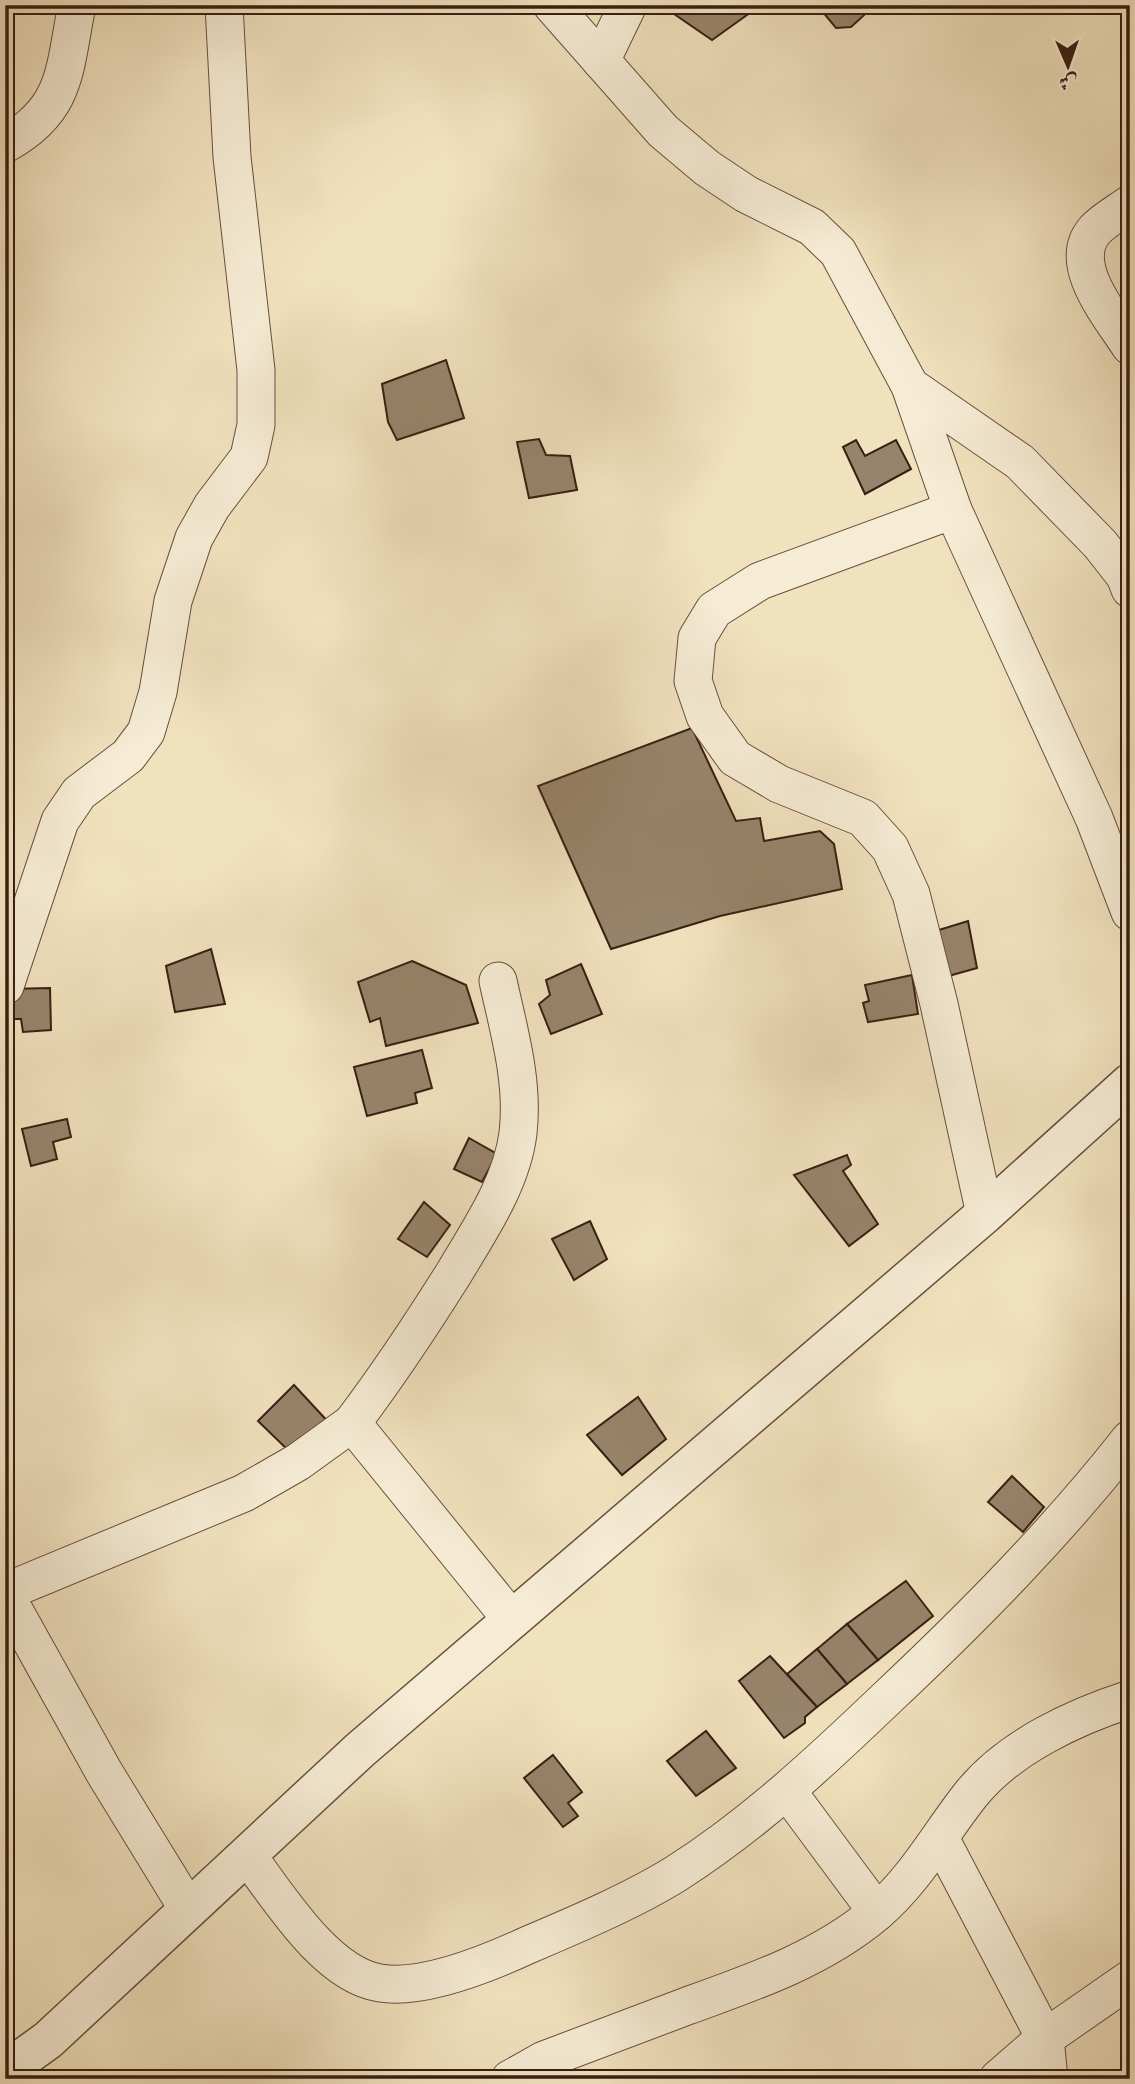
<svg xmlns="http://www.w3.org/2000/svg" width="1135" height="2084" font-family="'EB Garamond',Amiri,serif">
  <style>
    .building { fill: #98846c; stroke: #371f13; stroke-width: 2 }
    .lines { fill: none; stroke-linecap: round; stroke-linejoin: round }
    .minor-casing { stroke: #66503e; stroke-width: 39 }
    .tertiary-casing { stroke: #66503e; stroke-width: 41 }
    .minor { stroke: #f6ecd5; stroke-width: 37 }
    .tertiary { stroke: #f6ecd5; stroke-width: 38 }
  </style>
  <rect width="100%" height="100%" fill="#f1e2be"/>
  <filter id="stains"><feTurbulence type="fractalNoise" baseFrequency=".00286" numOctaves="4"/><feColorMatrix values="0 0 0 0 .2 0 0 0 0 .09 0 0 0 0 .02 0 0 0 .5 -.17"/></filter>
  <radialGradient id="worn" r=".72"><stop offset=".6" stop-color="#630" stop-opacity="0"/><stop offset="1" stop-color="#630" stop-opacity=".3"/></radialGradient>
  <g class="building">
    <polygon points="661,5 761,5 712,40"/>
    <polygon points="817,5 875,5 851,27 836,28"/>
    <polygon points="446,360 464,418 397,440 388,422 382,384"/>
    <polygon points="539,439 546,455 570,456 577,490 529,498 517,442"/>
    <polygon points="856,440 865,456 896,440 911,469 865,494 843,447"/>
    <polygon points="692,728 736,821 760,818 764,841 820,831 834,844 842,889 720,916 611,949 538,786"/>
    <polygon points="968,921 977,968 938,979 926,934"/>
    <polygon points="211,949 225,1004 175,1012 166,966"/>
    <polygon points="412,961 466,985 478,1023 386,1046 380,1018 370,1022 358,982"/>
    <polygon points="581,964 602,1014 551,1034 539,1004 550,995 546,980"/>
    <polygon points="912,975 918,1014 868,1022 863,1003 869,1001 865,985"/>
    <polygon points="50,988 51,1030 23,1032 21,1019 6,1019 9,989"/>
    <polygon points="422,1050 432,1088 415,1093 417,1103 367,1116 354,1067"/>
    <polygon points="67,1119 71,1137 53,1142 57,1159 31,1166 22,1129"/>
    <polygon points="469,1138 497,1154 482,1182 454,1169"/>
    <polygon points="847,1155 851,1165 843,1171 878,1224 849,1246 794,1175"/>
    <polygon points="424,1202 450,1225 427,1257 398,1239"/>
    <polygon points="590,1221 607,1259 574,1280 552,1239"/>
    <polygon points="294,1385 332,1426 295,1457 258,1421"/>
    <polygon points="638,1397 666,1439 622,1475 587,1435"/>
    <polygon points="1012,1476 1044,1507 1023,1532 988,1502"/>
    <polygon points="906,1581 933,1616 878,1660 847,1624"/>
    <polygon points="847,1624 878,1660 847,1684 817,1649"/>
    <polygon points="817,1649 847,1684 817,1707 787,1674"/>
    <polygon points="770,1656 817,1707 805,1717 805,1723 784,1738 739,1681"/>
    <polygon points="706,1731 736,1768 696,1796 667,1761"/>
    <polygon points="553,1755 582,1792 568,1803 578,1816 563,1827 524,1778"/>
  </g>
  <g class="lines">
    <defs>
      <g id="minor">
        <polyline points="552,5 663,131 707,168 746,194 812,227 838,252 910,386 953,510 1094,818 1130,912"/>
        <polyline points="601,61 628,5"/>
        <path d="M5,144C68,109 64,69 77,5"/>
        <path d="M1130,204C1119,212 1104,220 1095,230C1065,264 1112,317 1130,346"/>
        <polyline points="910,386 1020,462 1100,544 1125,576 1130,589"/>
        <polyline points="953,510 760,581 714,610 697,638 693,681 705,716 735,758 779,784 863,818 890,848 911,894 939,1004 985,1214"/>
        <polyline points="5,986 60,821 79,793 128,756 146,732 158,692 173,601 194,538 212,506 249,457 256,425 256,370 232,157 224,5"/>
        <path d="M352,1423C389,1374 422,1324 454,1273C479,1231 512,1183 518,1133C524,1082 509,1031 498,981"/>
        <polyline points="5,1592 244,1493 298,1462 352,1423 512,1620"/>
        <polyline points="5,1594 104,1772 188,1909"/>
        <polyline points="788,1792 877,1912"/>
        <polyline points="940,1838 1045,2038 1049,2079"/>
        <path d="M247,1855C278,1896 326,1975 380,1983C423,1990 489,1963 528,1945C575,1925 634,1900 677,1873C755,1823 821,1761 888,1697C974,1616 1057,1532 1130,1439"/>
        <path d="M510,2079L544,2060C591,2042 639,2024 687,2006C754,1982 821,1959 876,1913C916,1879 940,1833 972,1793C1010,1747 1074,1717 1130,1699"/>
        <polyline points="998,2079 1045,2038 1130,1979"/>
      </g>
      <polyline id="tertiary" points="5,2071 48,2040 360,1750 985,1214 1130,1083"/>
    </defs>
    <use href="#minor" class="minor-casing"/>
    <use href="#tertiary" class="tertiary-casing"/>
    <use href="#minor" class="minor"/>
    <use href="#tertiary" class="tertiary"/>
  </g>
  <rect width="1135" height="2084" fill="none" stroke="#f1e2be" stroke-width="28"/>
  <rect x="7" y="7" width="1121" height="2070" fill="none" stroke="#371f13" stroke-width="3.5"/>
  <rect x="14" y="14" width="1107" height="2056" fill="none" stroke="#371f13" stroke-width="2"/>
  <g transform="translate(1068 66) rotate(178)" stroke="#f6ecd5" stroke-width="5" paint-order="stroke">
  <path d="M0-5L12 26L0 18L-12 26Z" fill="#371f13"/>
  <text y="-10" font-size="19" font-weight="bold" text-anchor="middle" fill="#371f13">ش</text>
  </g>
  <rect width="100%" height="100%" filter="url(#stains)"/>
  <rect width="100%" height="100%" fill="url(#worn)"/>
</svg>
